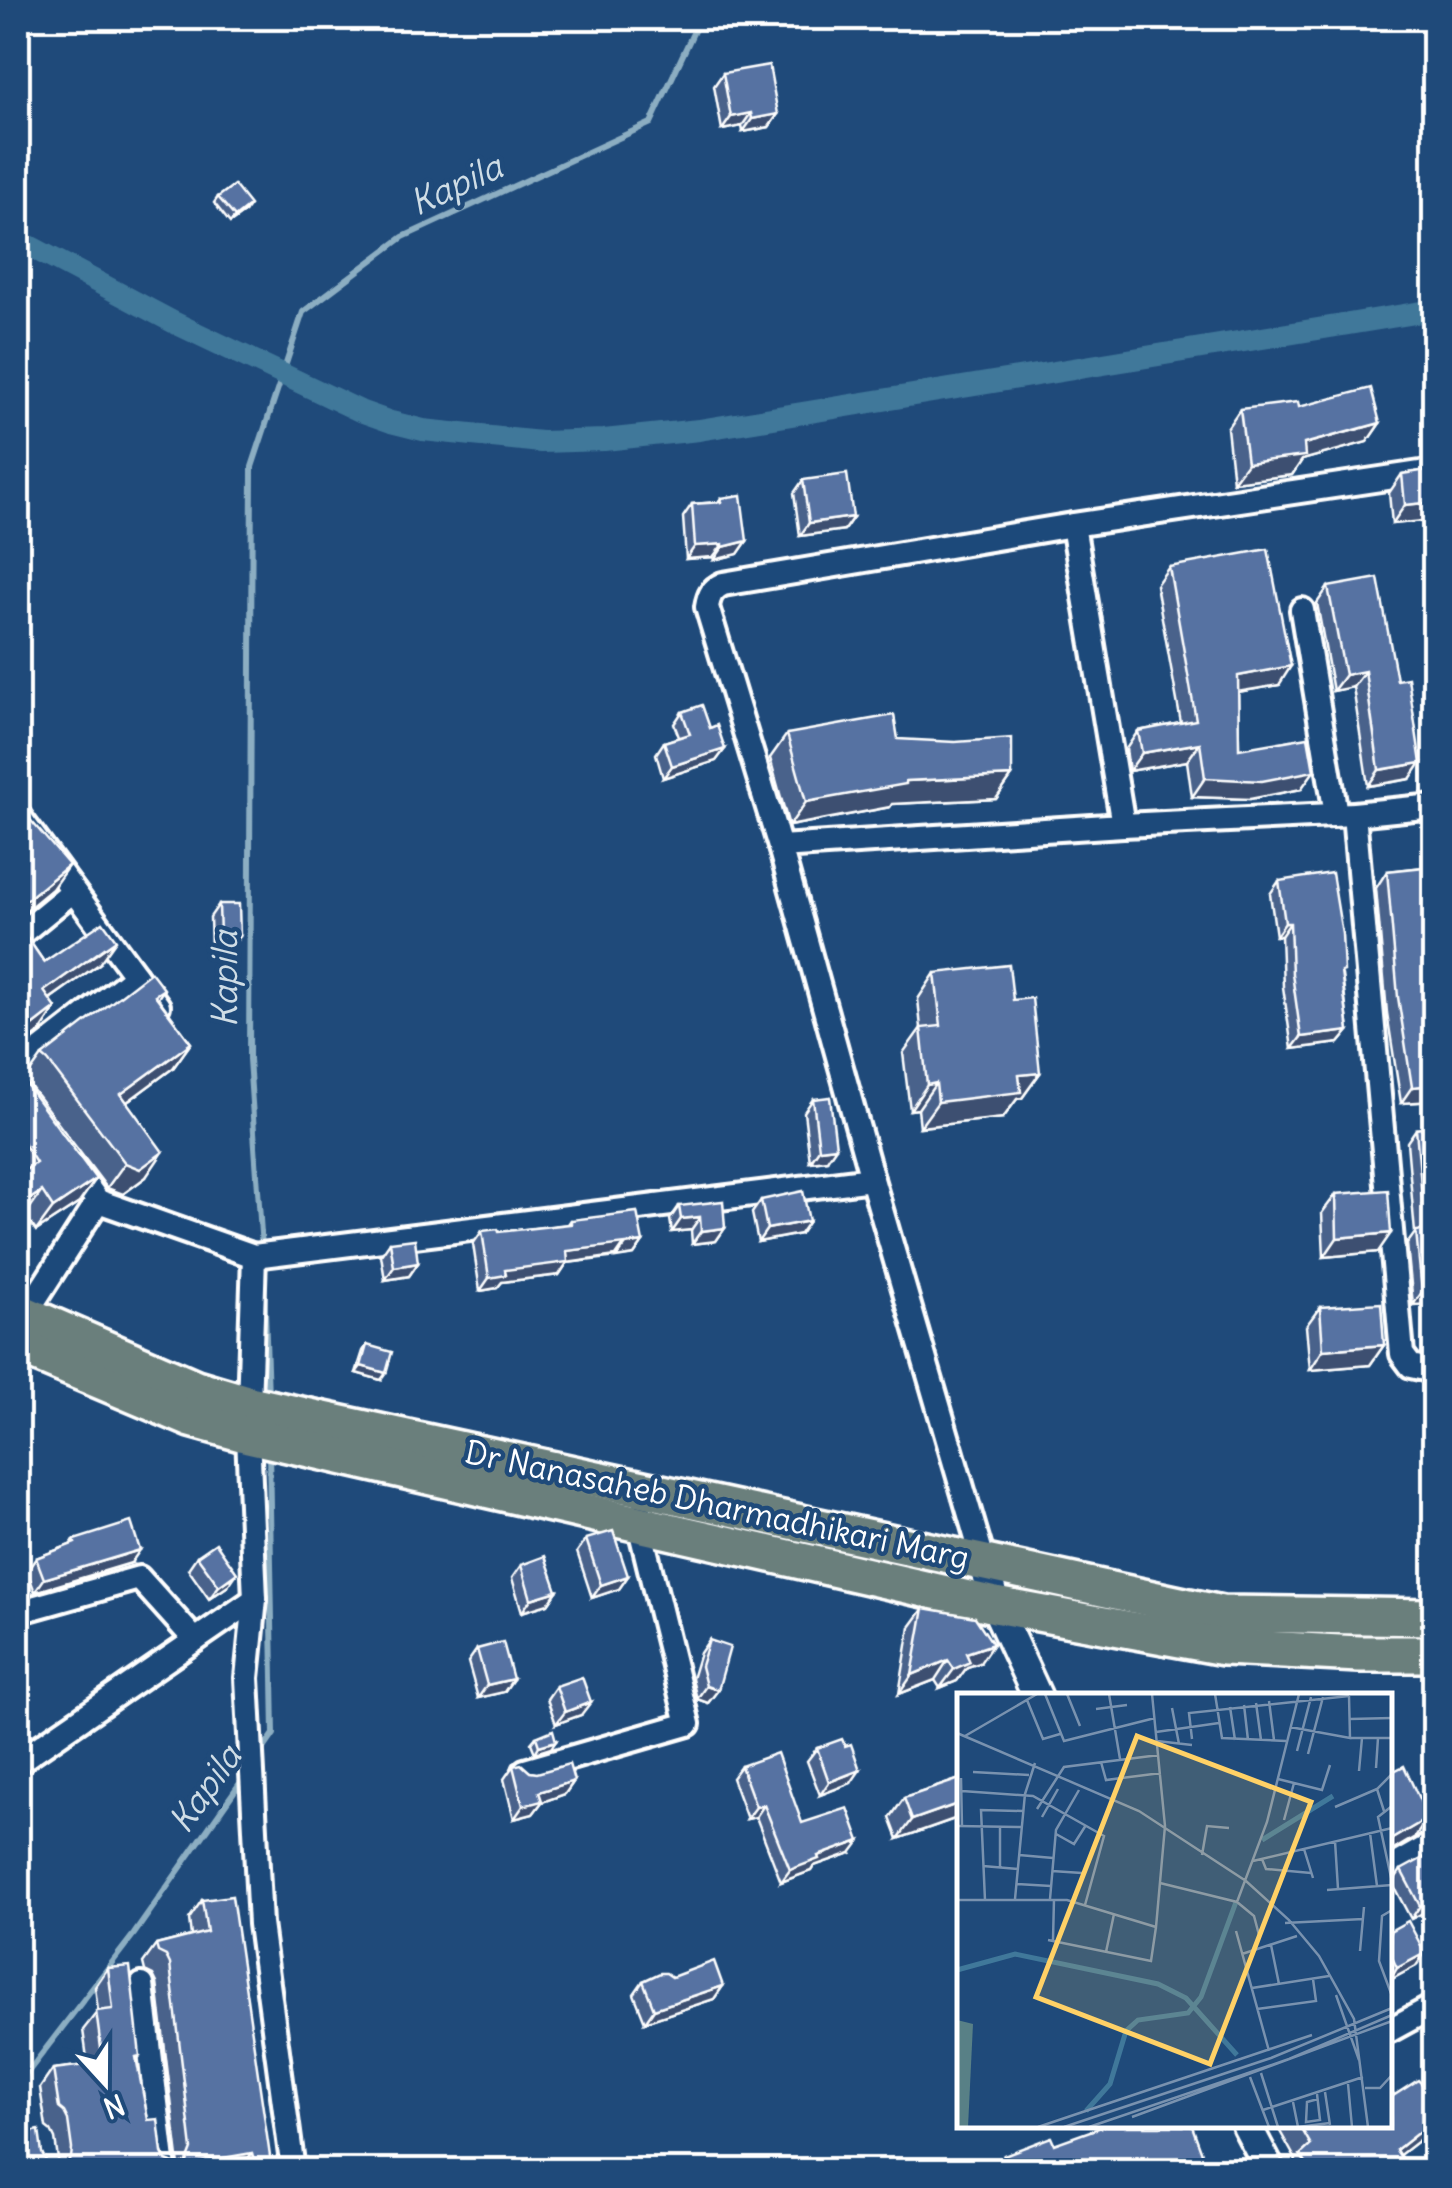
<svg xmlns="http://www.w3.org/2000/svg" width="1452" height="2188" font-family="Delius,sans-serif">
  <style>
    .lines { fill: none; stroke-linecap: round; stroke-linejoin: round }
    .stream { stroke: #8caec2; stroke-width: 6 }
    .canal { stroke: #40789a; stroke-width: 22 }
    .minor-casing { stroke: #fff; stroke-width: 30 }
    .tertiary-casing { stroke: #fff; stroke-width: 35 }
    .primary-casing { stroke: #fff; stroke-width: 42 }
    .minor { stroke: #1f4a7a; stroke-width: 22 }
    .tertiary { stroke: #1f4a7a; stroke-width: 28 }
    .primary { stroke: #6b7f7c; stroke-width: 35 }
    .wall { fill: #4a628b; stroke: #fff; stroke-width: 2.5 }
    .shaded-wall { fill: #3c5071; stroke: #fff; stroke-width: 2.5 }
    .building { fill: #5672a2; stroke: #fff; stroke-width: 2.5 }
    .labels { text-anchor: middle; stroke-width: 9; stroke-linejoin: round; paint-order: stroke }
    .street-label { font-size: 32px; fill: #fff; stroke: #1f4a7a }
    .water-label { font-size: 35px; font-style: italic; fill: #cfdde6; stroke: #1f4a7a }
    .inset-river { fill: none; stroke: #40789a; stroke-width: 5 }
    .inset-road { fill: none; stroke: #7992af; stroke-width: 2.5 }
    .view { fill: #ffd166; fill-opacity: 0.15; stroke: #ffd166; stroke-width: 5 }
    .inset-edge { fill: none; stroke: #fff; stroke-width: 5 }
  </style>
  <rect width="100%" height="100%" fill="#1f4a7a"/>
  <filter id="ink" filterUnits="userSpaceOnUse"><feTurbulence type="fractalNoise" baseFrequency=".01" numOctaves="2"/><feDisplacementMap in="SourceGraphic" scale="20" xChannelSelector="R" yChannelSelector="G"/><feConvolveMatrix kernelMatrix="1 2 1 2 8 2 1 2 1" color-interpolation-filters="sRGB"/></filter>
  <g filter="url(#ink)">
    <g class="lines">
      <g class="stream">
        <polyline points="262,1248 249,1059 252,467 303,312 403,237 651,123 700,18"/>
        <polyline points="264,1280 268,1397"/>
        <polyline points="258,1757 274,1734 269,1450"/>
        <polyline points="18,2085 134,1934 245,1776"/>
      </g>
      <polyline class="canal" points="18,240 173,322 360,411 391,422 423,430 541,442 604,440 699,430 1434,310"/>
      <defs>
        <g id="minor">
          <polyline points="1073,525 1123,825"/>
          <polyline points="1302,610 1336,814"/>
          <polyline points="1354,814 1402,1354 1411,1366 1434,1371"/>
          <polyline points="18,815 158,1006"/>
          <path d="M780,847L707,607C709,595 712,589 723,584L1073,525L1434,471"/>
          <polyline points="18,936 73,891"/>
          <polyline points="18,1068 136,976"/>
          <polyline points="72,1166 98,1201 254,1256 872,1179"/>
          <polyline points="254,1256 248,1435 255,1599 247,1678 260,1924 293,2170"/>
          <polyline points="25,1315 98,1201"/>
          <polyline points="984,1563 872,1179 780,847 1123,825 1354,814 1434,806"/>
          <polyline points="18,1612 139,1578 195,1640"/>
          <polyline points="18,1762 255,1599"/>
          <polyline points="525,1771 688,1724 639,1524 640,1513"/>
          <polyline points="1390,1868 1434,1843"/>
          <polyline points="142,1985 164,2170"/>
          <polyline points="1390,2030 1434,2006"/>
        </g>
        <g id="tertiary">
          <polyline points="984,1563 995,1605 1037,1696"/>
          <polyline points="1247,2126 1270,2170"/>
        </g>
        <g id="primary">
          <polyline points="18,1311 196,1388 250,1404 1222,1614 1434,1617"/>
          <polyline points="18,1346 191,1419 248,1435 995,1605 1224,1647 1359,1654 1434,1654"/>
        </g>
      </defs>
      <use href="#minor" class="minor-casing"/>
      <use href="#tertiary" class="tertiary-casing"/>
      <use href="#primary" class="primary-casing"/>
      <use href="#minor" class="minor"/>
      <use href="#tertiary" class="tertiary"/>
      <use href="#primary" class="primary"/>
    </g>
    <g class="wall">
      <polygon points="723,73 778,114 769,127 743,132 742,126 722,130 714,86"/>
      <polygon points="218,197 245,212 230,223 214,203"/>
      <polygon points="1299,407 1380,423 1367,442 1302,460 1292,475 1233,482 1227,428 1240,409"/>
      <polygon points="1434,469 1434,520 1392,524 1389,493 1402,474"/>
      <polygon points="803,480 853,517 844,530 800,536 794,493"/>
      <polygon points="721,498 747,541 738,554 714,560 713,557 686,559 683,517 692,504 718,502"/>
      <polygon points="1169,567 1279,685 1238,692 1239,749 1301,789 1250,799 1192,797 1187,761 1129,771 1126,749 1138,731 1181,723 1156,585"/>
      <polygon points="1328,587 1410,779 1368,786 1353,687 1333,691 1317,603"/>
      <polygon points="682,712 710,728 725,749 716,761 663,778 656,754 664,742 679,737 674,724"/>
      <polygon points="787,734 898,739 1012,776 996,799 892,804 890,807 789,826 770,758"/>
      <polygon points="1434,866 1434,903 1433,904 1434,917 1434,1101 1401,1103 1387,1013 1376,888 1387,871"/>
      <polygon points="1279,881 1342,975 1349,1031 1339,1043 1292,1049 1283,987 1281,936 1276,936 1270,894"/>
      <polygon points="219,904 240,936 231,949 211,950 210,917"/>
      <polygon points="18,924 44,962 99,964 50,999 40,1032 20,1047 22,1053 29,1058 21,1069 23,1080 79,1203 36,1231 25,1215 18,1220"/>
      <polygon points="935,973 1013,1000 1040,1073 1022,1098 1017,1099 1003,1118 920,1127 918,1109 910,1110 903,1053 921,1028 918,999"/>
      <polygon points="164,989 158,998 191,1043 173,1068 127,1102 146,1177 123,1194 107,1188 30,1086 24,1081 42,1056"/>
      <polygon points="813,1099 827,1160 810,1162 804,1112"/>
      <polygon points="1434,1126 1434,1304 1413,1305 1407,1244 1415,1233 1407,1142 1416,1129"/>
      <polygon points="1336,1194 1378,1252 1324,1257 1322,1213"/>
      <polygon points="761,1200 809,1221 800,1234 758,1242 752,1213"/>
      <polygon points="679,1206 725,1228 716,1241 692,1244 691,1230 672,1232 670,1219"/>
      <polygon points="571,1220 643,1242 634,1255 567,1263 559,1275 502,1282 497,1288 480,1291 473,1244 482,1231 499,1232 568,1224"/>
      <polygon points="390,1242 418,1263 409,1276 385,1280 381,1255"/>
      <polygon points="1320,1307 1384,1345 1370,1365 1310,1370 1306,1326"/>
      <polygon points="367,1345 381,1380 356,1373 363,1351"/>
      <polygon points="586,1539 628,1576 619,1589 592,1598 577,1552"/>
      <polygon points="74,1540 131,1563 35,1592 27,1571 36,1558 70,1545"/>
      <polygon points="197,1556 228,1586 209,1599 188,1569"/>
      <polygon points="521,1565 557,1591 548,1604 522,1612 512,1578"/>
      <polygon points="924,1608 980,1663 967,1667 957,1681 940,1688 935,1680 899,1694 910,1627"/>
      <polygon points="709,1640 718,1690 708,1703 697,1699 692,1679 700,1653"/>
      <polygon points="477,1649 513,1679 504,1692 478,1698 468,1662"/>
      <polygon points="556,1686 581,1715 556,1724 547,1699"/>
      <polygon points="536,1737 556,1741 551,1748 535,1753 531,1743"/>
      <polygon points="845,1746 851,1783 820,1795 807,1761 817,1748"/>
      <polygon points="513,1766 530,1772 574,1781 565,1794 542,1802 533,1814 514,1819 504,1779"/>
      <polygon points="741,1766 802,1823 851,1853 814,1866 811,1871 781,1882 756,1817 747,1819 732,1778"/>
      <polygon points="960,1779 960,1817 898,1839 890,1818 904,1798"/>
      <polygon points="1401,1870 1434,1907 1411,1919 1392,1883"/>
      <polygon points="202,1900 272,2170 18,2170 42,2153 46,2161 59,2166 55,2139 51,2131 46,2127 40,2088 53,2069 88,2065 83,2030 98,2011 95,1987 108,1968 140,2056 137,2060 148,2120 166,2161 179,2166 157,1983 153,1975 145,1971 143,1963 156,1945 191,1936 189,1919"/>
      <polygon points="1390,1931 1416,1966 1390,1980"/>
      <polygon points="672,1977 723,1986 714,1999 645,2022 634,1994 643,1981"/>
      <polygon points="1434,2083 1434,2102 1427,2100 1424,2136 1399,2155 1409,2170 1289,2170 1296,2160 1277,2126 1390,2126"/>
      <polygon points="1054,2144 1208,2170 993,2170 1004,2155"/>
    </g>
    <g class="shaded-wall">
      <polygon points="751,113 742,126 722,130 731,117"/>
      <polygon points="778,114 769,127 743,132 752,119"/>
      <polygon points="250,205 245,212 230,223 235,217"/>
      <polygon points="1380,423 1367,442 1302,460 1292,475 1233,482 1247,463 1304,444"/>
      <polygon points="1434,502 1434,520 1392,524 1405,505"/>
      <polygon points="853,517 844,530 800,536 809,523"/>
      <polygon points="747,541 738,554 714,560 723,547"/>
      <polygon points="723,544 713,557 686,559 695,546"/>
      <polygon points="1291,666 1279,685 1225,694 1238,676"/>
      <polygon points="1365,671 1353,687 1333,691 1345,675"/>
      <polygon points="1200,743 1187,761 1129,771 1142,753"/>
      <polygon points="725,749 716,761 663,778 672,766"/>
      <polygon points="1421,763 1410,779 1368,786 1379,770"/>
      <polygon points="1314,771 1301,789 1250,799 1192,797 1205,778"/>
      <polygon points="1012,776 996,799 892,804 890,807 789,826 806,802 906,781"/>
      <polygon points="69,865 52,889 18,917 18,912 25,901"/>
      <polygon points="1285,923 1290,923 1281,936 1276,936"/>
      <polygon points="240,936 231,949 211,950 220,937"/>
      <polygon points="116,940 99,964 27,1015 44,991"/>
      <polygon points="56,1008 40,1032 18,1049 25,1032"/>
      <polygon points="1349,1031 1339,1043 1292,1049 1301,1037"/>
      <polygon points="191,1043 173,1068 104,1119 121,1094"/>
      <polygon points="1040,1073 1022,1098 1017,1099 1003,1118 920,1127 938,1102 1019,1075"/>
      <polygon points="936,1083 918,1109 910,1110 927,1085"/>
      <polygon points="1434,1085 1434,1101 1401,1103 1412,1087"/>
      <polygon points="836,1147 827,1160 810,1162 819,1149"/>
      <polygon points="163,1152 146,1177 123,1194 107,1188 125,1163"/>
      <polygon points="96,1179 79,1203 36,1231 53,1208"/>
      <polygon points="42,1191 25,1215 18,1220 18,1210 21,1205"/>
      <polygon points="700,1217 691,1230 672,1232 681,1219"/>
      <polygon points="809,1221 800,1234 758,1242 767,1229"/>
      <polygon points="725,1228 716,1241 692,1244 701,1231"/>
      <polygon points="1391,1233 1378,1252 1324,1257 1337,1238"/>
      <polygon points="643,1242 634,1255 616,1258 626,1245"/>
      <polygon points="625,1243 616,1256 567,1263 559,1275 502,1282 497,1288 480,1291 489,1278 505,1270 567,1251"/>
      <polygon points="418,1263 409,1276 385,1280 394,1267"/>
      <polygon points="1422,1292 1434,1292 1434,1304 1413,1305"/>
      <polygon points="1384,1345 1370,1365 1310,1370 1323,1350"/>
      <polygon points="361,1366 386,1373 381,1380 356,1373"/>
      <polygon points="140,1550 131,1563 35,1592 44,1579"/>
      <polygon points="237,1573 228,1586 209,1599 219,1586"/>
      <polygon points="628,1576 619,1589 592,1598 601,1585"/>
      <polygon points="557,1591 548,1604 522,1612 531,1599"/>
      <polygon points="993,1644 980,1663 967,1667 957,1681 940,1688 966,1653"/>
      <polygon points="948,1660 935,1680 899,1694 912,1675"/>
      <polygon points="513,1679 504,1692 478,1698 487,1685"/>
      <polygon points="706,1686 718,1690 708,1703 697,1699"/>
      <polygon points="591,1702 581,1715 556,1724 565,1712"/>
      <polygon points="556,1741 551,1748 535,1753 539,1746"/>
      <polygon points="860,1770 851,1783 820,1795 829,1782"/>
      <polygon points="574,1781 565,1794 542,1802 533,1814 514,1819 523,1806 539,1792"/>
      <polygon points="960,1803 960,1817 898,1839 912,1820"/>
      <polygon points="764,1805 756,1817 747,1819 756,1807"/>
      <polygon points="1428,1818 1415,1837 1390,1852 1390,1843 1392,1839"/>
      <polygon points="860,1841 851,1853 814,1866 811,1871 781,1882 790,1870 818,1856"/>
      <polygon points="1434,1899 1434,1907 1411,1919 1420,1906"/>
      <polygon points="1425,1953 1416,1966 1390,1980 1397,1968"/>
      <polygon points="723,1986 714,1999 645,2022 654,2009"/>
      <polygon points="1434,2085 1434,2102 1427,2100 1415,2107 1428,2089"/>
      <polygon points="1434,2120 1424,2136 1383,2168 1396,2150"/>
      <polygon points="252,2153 240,2170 155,2170"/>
    </g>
    <g class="building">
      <polygon points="769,65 778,114 752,119 751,113 731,117 723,73"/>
      <polygon points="234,185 250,205 235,217 218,197"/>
      <polygon points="1371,388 1380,423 1304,444 1305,456 1247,463 1240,409 1298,402 1299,407"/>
      <polygon points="1434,469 1434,502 1405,505 1402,474"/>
      <polygon points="847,474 853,517 809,523 803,480"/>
      <polygon points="741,495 747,541 723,547 723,544 695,546 692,504 722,502 721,498"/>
      <polygon points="1268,549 1291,666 1238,676 1239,749 1308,737 1314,771 1262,781 1205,778 1200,743 1142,753 1138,731 1196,720 1169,567"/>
      <polygon points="1378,578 1397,680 1408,678 1421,763 1379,770 1365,671 1345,675 1328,587"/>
      <polygon points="702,705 710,728 717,725 725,749 672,766 664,742 690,734 682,712"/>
      <polygon points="894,715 898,739 955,742 1012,738 1012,776 906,781 906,784 806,802 787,734"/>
      <polygon points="27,816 69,865 25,901 18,912 18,823"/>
      <polygon points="1434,866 1434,891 1432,892 1434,917 1434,1085 1412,1087 1398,997 1387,871"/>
      <polygon points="1332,873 1342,934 1344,971 1341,972 1349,1031 1301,1037 1292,974 1290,923 1285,923 1279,881"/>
      <polygon points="219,904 239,904 240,936 220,937"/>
      <polygon points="103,922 116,940 44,991 56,1008 25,1032 20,1045 22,1053 29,1058 21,1066 23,1080 96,1179 53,1208 42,1191 21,1205 18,1200 18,1175 36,1163 18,1134 18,924 44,962"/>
      <polygon points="1009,965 1013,1000 1032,998 1040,1073 1019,1075 1021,1092 938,1102 936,1083 927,1085 921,1028 941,1026 935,973"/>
      <polygon points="151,972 164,989 155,995 191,1043 121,1094 163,1152 140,1169 125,1163 48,1061 42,1056"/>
      <polygon points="830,1097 836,1147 819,1149 813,1099"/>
      <polygon points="1434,1126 1434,1292 1422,1292 1416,1231 1425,1230 1416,1129"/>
      <polygon points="1388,1190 1391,1233 1337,1238 1336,1194"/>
      <polygon points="803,1191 809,1221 767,1229 761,1200"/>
      <polygon points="723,1201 725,1228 701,1231 700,1217 681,1219 679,1206"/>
      <polygon points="637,1212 643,1242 567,1251 568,1262 505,1270 506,1275 489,1278 482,1231 498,1229 499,1232 571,1224 571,1220"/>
      <polygon points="415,1239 418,1263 394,1267 390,1242"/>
      <polygon points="1381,1303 1384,1345 1323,1350 1320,1307"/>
      <polygon points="367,1345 392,1352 386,1373 361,1366"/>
      <polygon points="131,1522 140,1550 44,1579 36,1558 75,1543 74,1540"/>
      <polygon points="613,1531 628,1576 601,1585 586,1539"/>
      <polygon points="216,1543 237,1573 219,1586 197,1556"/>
      <polygon points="545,1556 557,1591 531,1599 521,1565"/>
      <polygon points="924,1608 975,1617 993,1644 966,1653 970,1662 954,1669 948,1660 912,1675"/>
      <polygon points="709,1640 730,1647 718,1690 706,1686 701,1666"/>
      <polygon points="503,1642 513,1679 487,1685 477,1649"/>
      <polygon points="582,1677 591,1702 565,1712 556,1686"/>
      <polygon points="553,1730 556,1741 539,1746 536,1737"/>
      <polygon points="842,1739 845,1746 851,1744 860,1770 829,1782 817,1748"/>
      <polygon points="777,1753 802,1823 848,1808 860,1841 818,1856 819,1859 790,1870 764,1805 756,1807 741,1766"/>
      <polygon points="521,1764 530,1772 537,1773 569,1764 574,1781 539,1792 542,1801 523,1806 513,1766"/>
      <polygon points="1404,1766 1428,1818 1392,1839 1390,1835 1390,1773"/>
      <polygon points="960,1779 960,1803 912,1820 904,1798"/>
      <polygon points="1434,1852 1434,1899 1420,1906 1401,1870"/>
      <polygon points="232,1896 272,2170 246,2170 256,2167 252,2153 155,2170 18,2170 18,2135 39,2130 42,2153 46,2161 58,2166 66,2164 71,2158 72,2149 68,2120 64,2112 59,2108 53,2069 103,2063 96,2011 113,2009 108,1968 130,1966 140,2056 136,2057 148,2120 158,2119 162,2153 166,2161 178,2166 187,2162 192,2149 170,1964 166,1956 158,1952 156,1945 207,1932 202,1900"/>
      <polygon points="1408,1921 1425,1953 1397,1968 1390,1953 1390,1931"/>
      <polygon points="714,1961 723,1986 654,2009 643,1981 660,1973 666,1973 672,1977"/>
      <polygon points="1418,2080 1427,2089 1434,2083 1434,2085 1428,2089 1426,2096 1428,2104 1434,2114 1434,2120 1396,2150 1409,2170 1311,2170 1300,2155 1311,2145 1300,2126 1390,2126 1390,2098"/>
      <polygon points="1104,2126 1192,2126 1208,2170 1010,2170 1004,2155 1051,2137 1054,2144"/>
    </g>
  </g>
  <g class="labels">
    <g class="street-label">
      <text transform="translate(717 1505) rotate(12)" y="11">Dr Nanasaheb Dharmadhikari Marg</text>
    </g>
    <g class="water-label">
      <text transform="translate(456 185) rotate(-25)" y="12">Kapila</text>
      <text transform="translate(225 979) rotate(-90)" y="12">Kapila</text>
      <text transform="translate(205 1789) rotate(-55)" y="12">Kapila</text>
    </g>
  </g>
  <g transform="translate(957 1693)">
    <rect width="435" height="435" fill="#1f4a7a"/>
    <path d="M0,327L16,331L11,434H0Z" fill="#588086"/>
    <path class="inset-river" d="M305,147L376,103M0,277L58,261L201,291L229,305L280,362M129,418L153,391L169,338L181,327L231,320L244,304L279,209"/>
    <path class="inset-road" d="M88,1L107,48L198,25M110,1L123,33M152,1L163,66M258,1L265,45L329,48M70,7L86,46L103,41M312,8L317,47M299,10L304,47M287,12L291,47M273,14L278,47M215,15L222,51M139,16L170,12M393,26L435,25M333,34L393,45L392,3M199,39L262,30M0,40L182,118L289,188L332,227L362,263L397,326L411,434M8,43L80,1M393,45H435M235,46L232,20L392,3M200,48L235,52M340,58L354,4M351,61L366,4M144,69L149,87L204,80M419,75L421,45M402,78L405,45M16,79L72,82M4,85L5,133M321,86L365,97L373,72M5,98L76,103L147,143L128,212M435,113L421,124L435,189M378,114L420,96M80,116L107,74L202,62M427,118L420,96L435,81M85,124L101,96M327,127L337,90M0,133L65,134M43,134V174M413,140L420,193M99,141L117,151L129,132M378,148L381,196M347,156L356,185M62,162L96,165M245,162L250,133L272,135M305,166L309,176L354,180M296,168L435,135M26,173L61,176M95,178L125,180M203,190L280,209L297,223L302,242M60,191L94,193M370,197L435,192M58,206L68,101L78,70M93,206L99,137L122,97M0,207H110L199,234L208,133L195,1M28,207L24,117L66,118M280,209L310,129L342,1M435,217L425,223L422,268L435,303M328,230L406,226M279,238L312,358M91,247L194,268L199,234M96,247L97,206M314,252L322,291M403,258L407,214M149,259L157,221M285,261L340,243M295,295L372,283M379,302L402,367M300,316L359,308L356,286M304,380L321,434M293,384L312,434M391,391L395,434M408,395H423L435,382M368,399L373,432M360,401L363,427L349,429L350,409L361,406M336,409L341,434L373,430M306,417L406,384M175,424L435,328M81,434L355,342M107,434L314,365L435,315M132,434L332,366L435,322"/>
    <path class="view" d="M180,43L354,109L253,371L79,304Z"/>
    <rect width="435" height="435" class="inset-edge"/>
  </g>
  <rect width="1452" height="2188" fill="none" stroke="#1f4a7a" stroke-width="60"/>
  <rect x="30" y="30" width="1392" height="2128" fill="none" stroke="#fff" stroke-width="4" filter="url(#ink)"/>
  <g transform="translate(105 2083) rotate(159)" stroke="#1f4a7a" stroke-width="8" paint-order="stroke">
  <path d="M0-8L18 38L0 25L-18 38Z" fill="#ffffff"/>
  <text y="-15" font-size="28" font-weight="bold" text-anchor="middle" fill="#ffffff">N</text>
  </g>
</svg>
